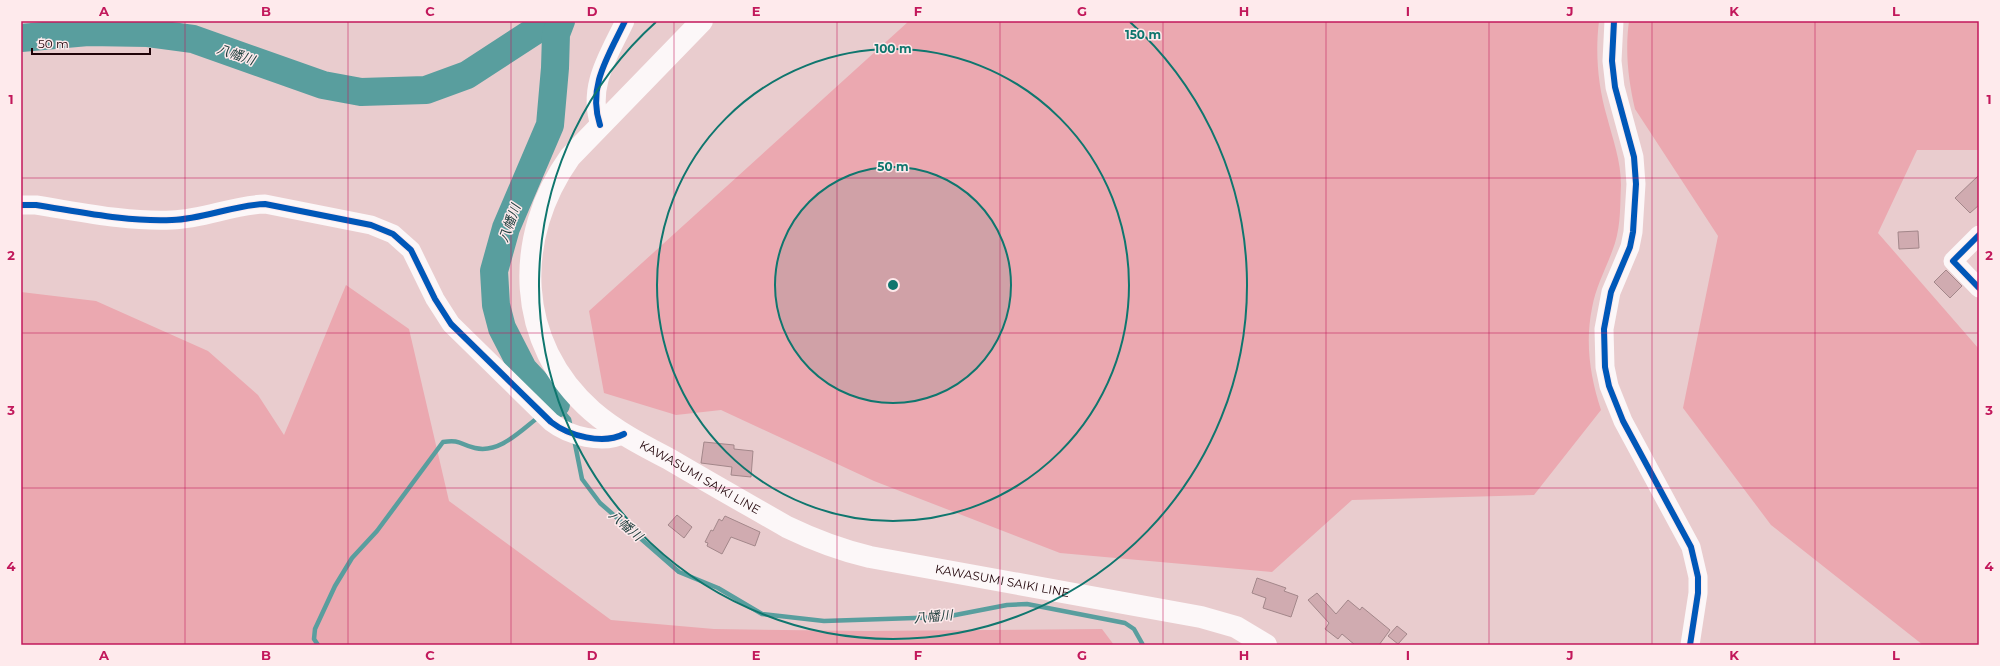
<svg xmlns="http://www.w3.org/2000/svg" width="2000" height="666" font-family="Montserrat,'Noto Sans JP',sans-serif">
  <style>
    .green { fill: #eba8b0 }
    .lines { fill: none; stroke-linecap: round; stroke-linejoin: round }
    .stream { stroke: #599e9e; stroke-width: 4.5 }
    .river { stroke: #599e9e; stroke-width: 28 }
    .building { fill: #d0abb0; stroke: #a3878a }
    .street { stroke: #fcf7f8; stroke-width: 19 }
    .secondary { stroke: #fcf7f8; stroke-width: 22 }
    .cycleway-casing { stroke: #feeaec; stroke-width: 8 }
    .cycleway { stroke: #0057b8; stroke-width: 6 }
    .grid { fill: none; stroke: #c2185b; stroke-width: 1; stroke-opacity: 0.55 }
    .ring { fill: none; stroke: #0f766e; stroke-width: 2 }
    .labels { text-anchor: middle; stroke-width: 3; stroke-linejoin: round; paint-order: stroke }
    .street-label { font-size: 12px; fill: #200308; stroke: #feeaec }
    .water-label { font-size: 13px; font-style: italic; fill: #21403f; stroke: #feeaec }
    .centre { fill: #0f766e; stroke: #feeaec; stroke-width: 2 }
    .ring-label { font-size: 12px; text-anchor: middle; font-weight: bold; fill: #0f766e; stroke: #feeaec; stroke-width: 3; stroke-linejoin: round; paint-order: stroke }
    .neatline { fill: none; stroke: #c2185b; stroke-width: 1.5 }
    .grid-label { font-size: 13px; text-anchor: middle; font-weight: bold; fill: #c2185b }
  </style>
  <rect width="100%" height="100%" fill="#e9ccce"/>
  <g class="green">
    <path d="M909,21H1599C1595,53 1598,86 1607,117C1613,140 1621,161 1621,185C1620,204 1621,224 1615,243C1608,265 1596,285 1592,308C1585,343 1590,376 1601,410L1534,495L1352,500L1272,572L1060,553L874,481L721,410L676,415L604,393L589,311Z"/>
    <path d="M1629,21H1979V150H1917L1878,233L1979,349V645H1923L1771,525L1683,408L1718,236L1635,109C1628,79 1625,51 1629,21Z"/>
    <polygon points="346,285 409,329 449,501 611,620 714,629 866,631 1102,629 1114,645 21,645 21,292 96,301 208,351 258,395 284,435"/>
  </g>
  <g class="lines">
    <g class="stream">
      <polyline points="546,411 556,404 569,419 571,428"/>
      <polyline points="574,439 582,479 600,503 679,572 718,588 762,614 824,621 945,617 1007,605 1027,604 1125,623 1134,629 1143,645"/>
      <path d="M318,645L314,639L315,629L335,586L352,558L377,531L443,442C461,439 460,445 475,448C500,454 522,429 540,416"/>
    </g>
    <g class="river">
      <polyline points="21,38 88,32 148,33 193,39 323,85 361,92 426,90 467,75 550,21"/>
      <polyline points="556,404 523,369 502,328 496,305 494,271 506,228 550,125 555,68 556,34 561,21"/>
    </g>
  </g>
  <g class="building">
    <polygon points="1979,175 1979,205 1970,213 1955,198"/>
    <polygon points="1918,231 1919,248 1899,249 1898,232"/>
    <polygon points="1946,270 1962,286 1950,298 1934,282"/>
    <polygon points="704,442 734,445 734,449 753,451 751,477 731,475 732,467 701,463"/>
    <polygon points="677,515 692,527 684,538 668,525"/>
    <polygon points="725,516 760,532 755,546 731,537 722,554 707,546 708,543 705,542 711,530 713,531 719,519 722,521"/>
    <polygon points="1257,578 1286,588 1284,591 1298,596 1291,617 1263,608 1266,598 1252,593"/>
    <polygon points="1317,593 1336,614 1348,600 1360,610 1362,607 1390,630 1379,645 1355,645 1342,634 1338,639 1325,629 1329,623 1308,600"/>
    <polygon points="1397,626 1407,634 1398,644 1388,636"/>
  </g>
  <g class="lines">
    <g class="street">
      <polyline points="1614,21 1612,61 1615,87 1634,157 1636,184 1633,232 1630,247 1611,292 1604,329 1605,367 1609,386 1623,421 1691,547 1698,577 1698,593 1690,645"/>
      <path d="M600,125C587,86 609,55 625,21"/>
      <path d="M21,205H36C81,212 127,222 172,220C204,219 233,205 265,204L371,225L393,234L411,250L435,299L451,324L551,422C569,436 603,445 624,434"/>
      <polyline points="1979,235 1953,261 1979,288"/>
    </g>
    <path class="secondary" id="s1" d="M702,21L570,157C513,237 515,343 592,411C615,431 642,445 669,459C708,482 747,504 787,527C814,540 840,550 870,557L1201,617L1236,627L1266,645"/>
    <defs>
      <g id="cycleway">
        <polyline points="1614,21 1612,61 1615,87 1634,157 1636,184 1633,232 1630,247 1611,292 1604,329 1605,367 1609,386 1623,421 1691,547 1698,577 1698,593 1690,645"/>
        <path d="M600,125C587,86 609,55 625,21"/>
        <path d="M21,205H36C81,212 127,222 172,220C204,219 233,205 265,204L371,225L393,234L411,250L435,299L451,324L551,422C569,436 603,445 624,434"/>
        <polyline points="1979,235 1953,261 1979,288"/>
      </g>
    </defs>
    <use href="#cycleway" class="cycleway-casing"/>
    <use href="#cycleway" class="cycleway"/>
  </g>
  <path class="grid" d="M185,21V645M348,21V645M511,21V645M674,21V645M837,21V645M1000,21V645M1163,21V645M1326,21V645M1489,21V645M1652,21V645M1815,21V645M21,178H1979M21,333H1979M21,488H1979"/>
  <circle cx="893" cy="285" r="118" fill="#0f766e" fill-opacity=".12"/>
  <g class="ring">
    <circle cx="893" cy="285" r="118"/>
    <circle cx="893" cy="285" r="236"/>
    <path d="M1130 22A354 354 0 1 1 656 22"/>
  </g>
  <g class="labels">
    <g class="street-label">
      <text dy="4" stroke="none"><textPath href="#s1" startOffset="597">KAWASUMI SAIKI LINE</textPath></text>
      <text dy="4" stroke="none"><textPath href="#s1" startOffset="920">KAWASUMI SAIKI LINE</textPath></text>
    </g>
    <g class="water-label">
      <text transform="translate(236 54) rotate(19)" y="5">八幡川</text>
      <text transform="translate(509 223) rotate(-70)" y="5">八幡川</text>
      <text transform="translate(626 525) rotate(41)" y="5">八幡川</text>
      <text transform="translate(933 616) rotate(-5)" y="5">八幡川</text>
    </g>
  </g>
  <circle cx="893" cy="285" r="6" class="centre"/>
  <g class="ring-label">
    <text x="1143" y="39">150 m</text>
    <text x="893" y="53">100 m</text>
    <text x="893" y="171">50 m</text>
  </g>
  <rect width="2000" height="666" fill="none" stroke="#feeaec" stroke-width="44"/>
  <path d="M32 48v6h118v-6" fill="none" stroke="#200308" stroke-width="2"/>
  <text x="38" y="48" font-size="12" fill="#200308" stroke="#feeaec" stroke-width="3" paint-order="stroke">50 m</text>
  <rect x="22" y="22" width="1956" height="622" class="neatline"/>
  <g class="grid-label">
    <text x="104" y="16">A</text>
    <text x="266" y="16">B</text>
    <text x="430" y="16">C</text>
    <text x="592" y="16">D</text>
    <text x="756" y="16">E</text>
    <text x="918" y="16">F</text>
    <text x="1082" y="16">G</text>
    <text x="1244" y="16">H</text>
    <text x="1408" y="16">I</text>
    <text x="1570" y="16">J</text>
    <text x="1734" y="16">K</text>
    <text x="1896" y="16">L</text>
    <text x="11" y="104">1</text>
    <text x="1989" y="104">1</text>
    <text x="11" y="260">2</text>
    <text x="1989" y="260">2</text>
    <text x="11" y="415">3</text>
    <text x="1989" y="415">3</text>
    <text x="11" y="571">4</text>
    <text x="1989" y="571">4</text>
    <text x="104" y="660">A</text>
    <text x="266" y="660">B</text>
    <text x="430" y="660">C</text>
    <text x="592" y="660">D</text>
    <text x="756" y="660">E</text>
    <text x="918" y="660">F</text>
    <text x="1082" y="660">G</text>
    <text x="1244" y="660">H</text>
    <text x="1408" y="660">I</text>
    <text x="1570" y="660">J</text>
    <text x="1734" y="660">K</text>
    <text x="1896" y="660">L</text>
  </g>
</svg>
